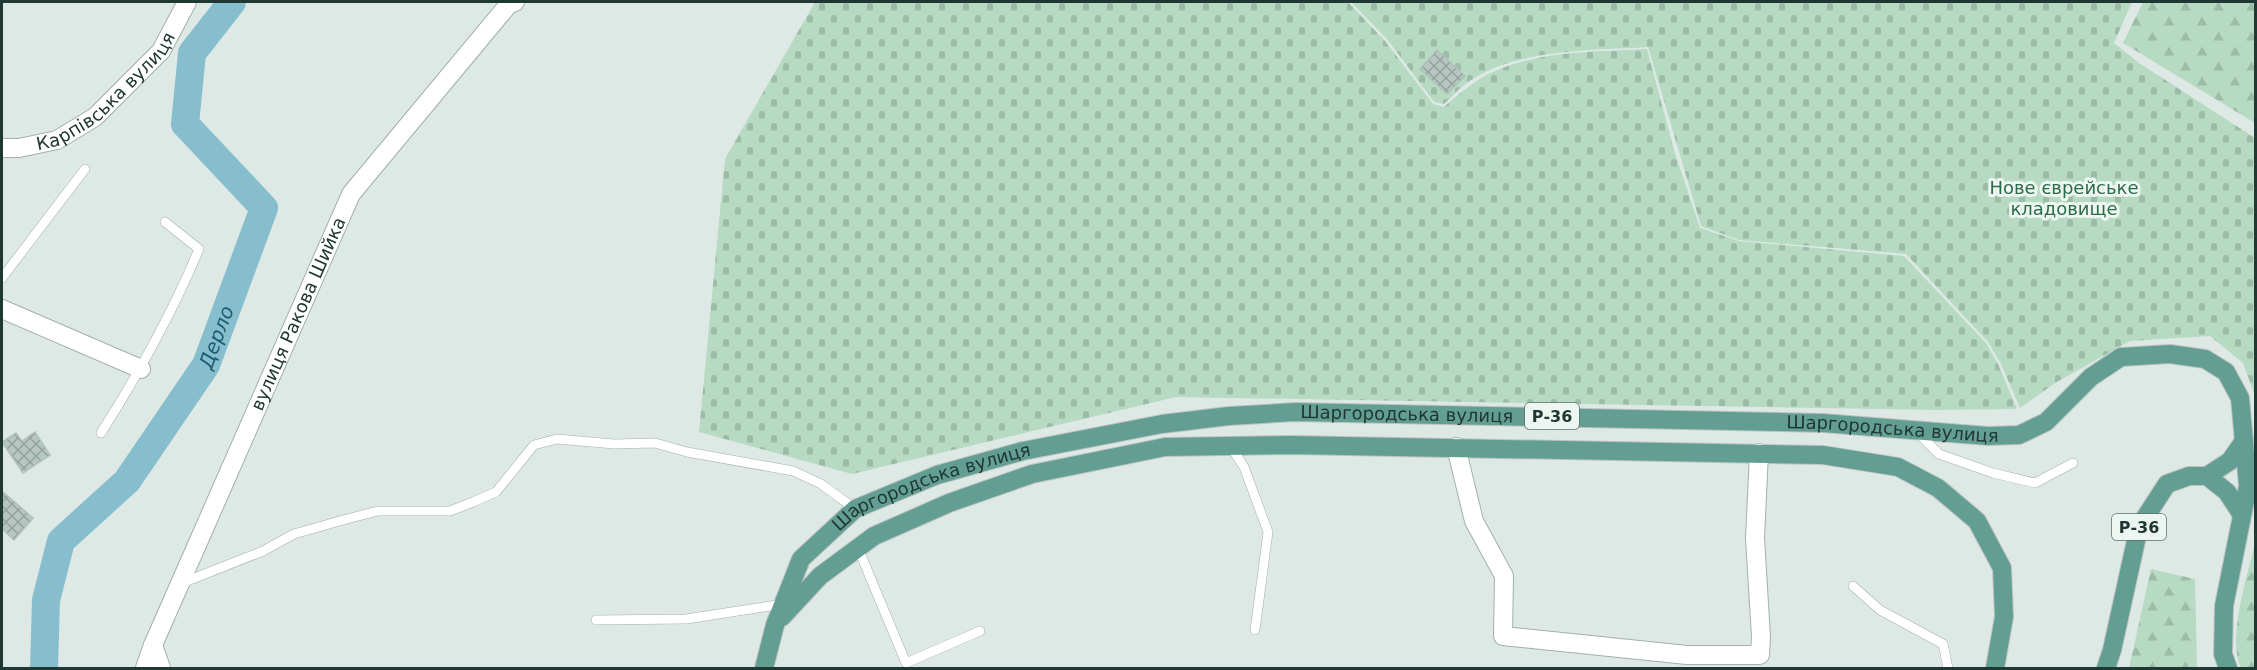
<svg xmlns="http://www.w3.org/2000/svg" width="2257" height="670" font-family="'DejaVu Sans',sans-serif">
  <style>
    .forest { fill: url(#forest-firs) }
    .cemetery { fill: url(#cemetery-stones) }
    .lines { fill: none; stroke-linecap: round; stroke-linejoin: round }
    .river { stroke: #86bece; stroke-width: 28 }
    .building { fill: url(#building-cross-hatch); stroke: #b0c2bc; stroke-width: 1.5 }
    .lane-casing { stroke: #a1b0ac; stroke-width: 10 }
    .street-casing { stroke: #a1b0ac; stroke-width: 20 }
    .primary-casing { stroke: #bcc3c2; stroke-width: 20 }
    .lane { stroke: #fff; stroke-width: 9 }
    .street { stroke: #fff; stroke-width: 18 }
    .primary { stroke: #639e93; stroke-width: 18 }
    .labels { text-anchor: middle; stroke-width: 6; stroke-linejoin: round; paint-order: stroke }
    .shield { fill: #eef6f2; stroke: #5e716c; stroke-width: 1.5 }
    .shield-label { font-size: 16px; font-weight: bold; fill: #203833 }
    .street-label { font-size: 18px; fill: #203833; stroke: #eef6f2 }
    .park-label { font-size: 18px; fill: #2b6d49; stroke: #eef6f2 }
    .water-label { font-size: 20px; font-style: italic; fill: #1c5d72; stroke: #eef6f2 }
  </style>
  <defs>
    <pattern id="forest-firs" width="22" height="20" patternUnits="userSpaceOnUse" patternTransform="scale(1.5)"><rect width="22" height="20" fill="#b6dac2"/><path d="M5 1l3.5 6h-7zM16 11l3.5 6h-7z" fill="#9cbca7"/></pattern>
    <pattern id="cemetery-stones" width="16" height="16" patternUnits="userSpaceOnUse" patternTransform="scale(1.5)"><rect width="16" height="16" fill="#b6dac2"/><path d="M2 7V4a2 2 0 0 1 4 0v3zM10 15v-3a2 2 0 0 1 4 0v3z" fill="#9cbca7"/></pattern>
    <pattern id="building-cross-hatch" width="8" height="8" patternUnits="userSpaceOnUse" patternTransform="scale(1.5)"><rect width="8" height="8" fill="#b6c6c1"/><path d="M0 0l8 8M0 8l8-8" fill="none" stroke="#94a29d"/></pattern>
  </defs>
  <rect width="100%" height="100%" fill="#dee9e5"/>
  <g class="forest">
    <polygon points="2143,2 2255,2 2255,123 2123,43"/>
    <path d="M2255,544V668H2241C2227,639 2247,576 2255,544Z"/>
    <polygon points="2151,569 2195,579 2197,668 2129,668"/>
  </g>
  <g class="cemetery">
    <path d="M815,2H1348L1385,41L1433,104L1444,107C1459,94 1475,80 1493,72C1541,50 1596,52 1647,49L1674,150L1700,228L1739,241L1904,256L1986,343L1998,364L2017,409L1936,410L1176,397L852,474L699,432L725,159Z"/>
    <path d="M1351,2H2132L2114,43L2139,63L2255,138V396L2243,363L2210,336L2130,341L2055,383L2020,408L2001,364L1988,342L1906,254L1739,240L1701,226L1648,47C1590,51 1517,48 1468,82C1459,88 1452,97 1444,104L1434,102L1387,39Z"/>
  </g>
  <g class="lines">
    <path class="river" id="s1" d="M44,668L46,600L61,541L127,481L206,365L264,208L185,124L192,53L232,2"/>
  </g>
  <g class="building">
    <polygon points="1437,50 1465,76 1447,94 1420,69"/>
    <polygon points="35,432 50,455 23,473 2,442 16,433 22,441"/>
    <polygon points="2,491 33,518 14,540 2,529"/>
  </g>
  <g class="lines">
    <defs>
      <g id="lane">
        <polyline points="2,278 85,169"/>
        <polyline points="1917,432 1939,454 1993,473 2035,483 2073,463"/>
        <path d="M101,433C139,373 172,314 199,249L165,222"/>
        <polyline points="1231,447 1244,467 1268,532 1255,630"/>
        <polyline points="858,548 906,663 980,631"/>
        <polyline points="182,583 263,551 294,534 343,520 378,511 450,511 473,502 496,492 534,445 557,439 614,444 655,443 687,452 793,471 821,484 855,509"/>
        <polyline points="1853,586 1880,610 1943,644 1948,668"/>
        <polyline points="596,620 686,619 783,604"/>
      </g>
      <g id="street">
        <path id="s2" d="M2,148H19L57,140L95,117L161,51L187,2"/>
        <polyline points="2,309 141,369"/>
        <polyline points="1456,447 1474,521 1504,576 1503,636 1687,655 1760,655 1761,637 1755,538 1759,453"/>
        <polyline points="153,645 161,668"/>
        <path id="s3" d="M145,668L153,645L351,194L509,4L515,2"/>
      </g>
      <g id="primary">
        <polyline points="2207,476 2230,461 2244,441"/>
        <polyline points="782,617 820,576 874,536 949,503 1032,474 1165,447 1292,445 1823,455 1898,467 1938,488 1977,521 2002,568 2004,617 1995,668"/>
        <path id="s4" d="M764,668L775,625L801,559L855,509L937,475L1023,451L1162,424L1229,416L1295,412L1823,423L1988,436L2019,435L2046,422L2091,377L2121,357L2170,354L2205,359L2226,372L2240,398L2248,486L2224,606L2223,654L2228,668"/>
        <polyline points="2106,668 2112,650 2139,527 2167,484 2189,476 2207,476 2227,492 2242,515"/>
      </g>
    </defs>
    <use href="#lane" class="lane-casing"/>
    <use href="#street" class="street-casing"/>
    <use href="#primary" class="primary-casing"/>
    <use href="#lane" class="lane"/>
    <use href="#street" class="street"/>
    <use href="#primary" class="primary"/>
  </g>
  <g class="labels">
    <g class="shield">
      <rect x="1525" y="403" width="54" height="26" rx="4.5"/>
      <rect x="2112" y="514" width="54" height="26" rx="4.5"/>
    </g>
    <g class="shield-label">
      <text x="1552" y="422">Р-36</text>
      <text x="2139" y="533">Р-36</text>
    </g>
    <g class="street-label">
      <text dy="6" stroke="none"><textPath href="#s2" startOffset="124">Карпівська вулиця</textPath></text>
      <text dy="6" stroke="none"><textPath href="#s3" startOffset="386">вулиця Ракова Шийка</textPath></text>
      <text dy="6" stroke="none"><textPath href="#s4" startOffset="754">Шаргородська вулиця</textPath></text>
      <text dy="6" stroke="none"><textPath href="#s4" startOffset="1240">Шаргородська вулиця</textPath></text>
      <text dy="6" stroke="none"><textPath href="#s4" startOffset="268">Шаргородська вулиця</textPath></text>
    </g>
    <g class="park-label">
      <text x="2064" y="194">Нове єврейське<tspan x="2064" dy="21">кладовище</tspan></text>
    </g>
    <g class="water-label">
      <text dy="7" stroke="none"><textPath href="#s1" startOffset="388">Дерло</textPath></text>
    </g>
  </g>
  <rect width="2257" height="670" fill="none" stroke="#203833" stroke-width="6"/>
</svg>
